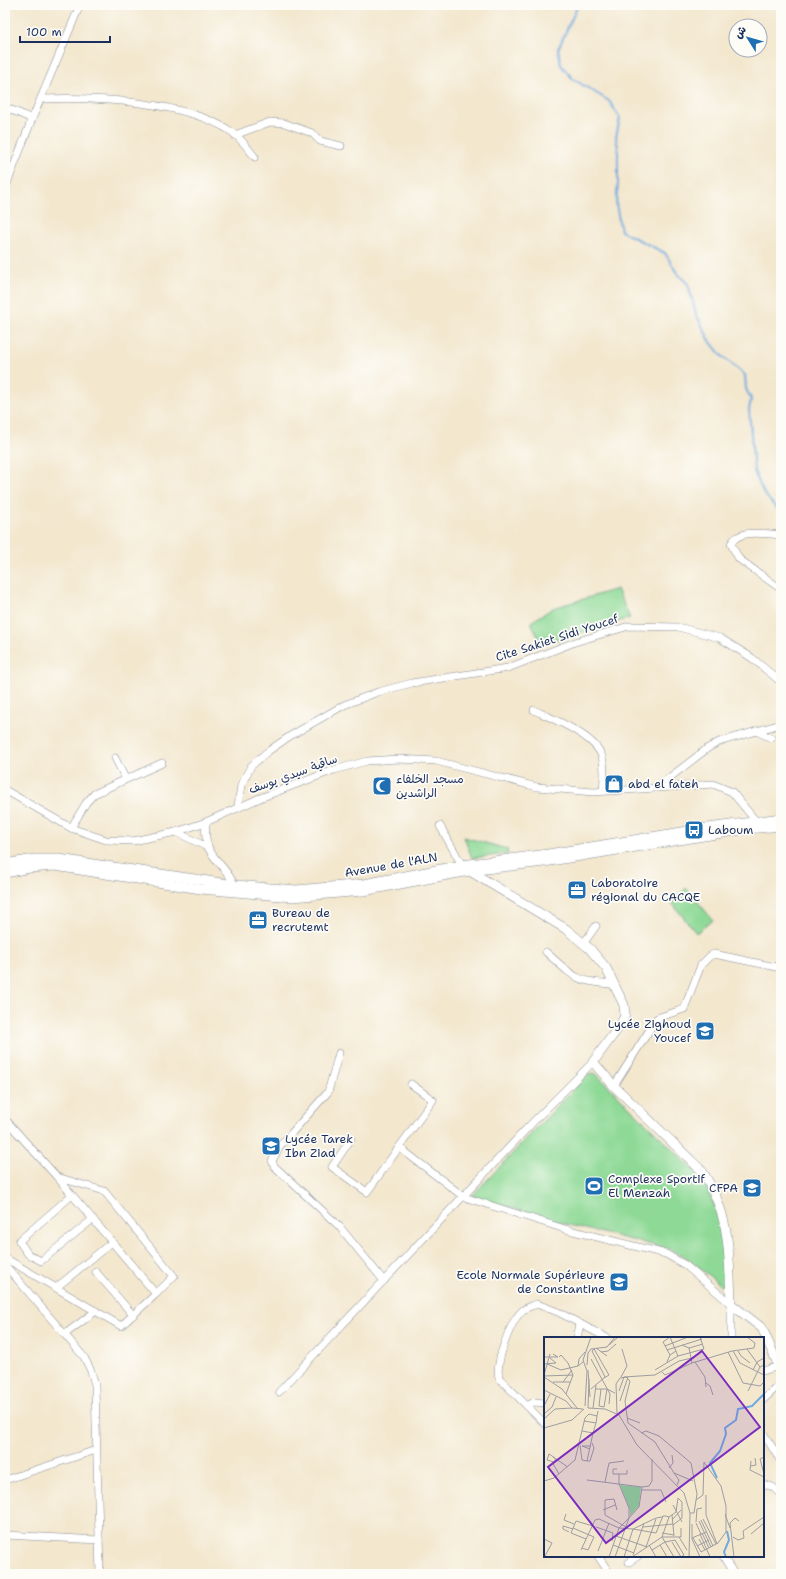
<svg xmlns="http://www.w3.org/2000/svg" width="786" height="1579" font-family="'Shantell Sans','Playpen Sans Arabic',sans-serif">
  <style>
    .green { fill: #8dd995; stroke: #54847a }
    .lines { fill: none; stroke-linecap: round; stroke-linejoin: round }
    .stream { stroke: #6faae0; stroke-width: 2 }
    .minor-casing { stroke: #878b96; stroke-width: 8 }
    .major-casing { stroke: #878b96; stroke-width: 10 }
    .minor { stroke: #fff; stroke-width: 7 }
    .major { stroke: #fff; stroke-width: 9 }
    .labels { text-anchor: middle; stroke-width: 3.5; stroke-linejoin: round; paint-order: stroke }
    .street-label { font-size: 12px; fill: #1b2f5e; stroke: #fdfcf7 }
    .poi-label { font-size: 12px; fill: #1b2f5e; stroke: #fdfcf7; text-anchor: start }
    .inset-river { fill: none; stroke: #6faae0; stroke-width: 2 }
    .inset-road { fill: none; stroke: #9d9da1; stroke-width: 1 }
    .view { fill: #7b2cbf; fill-opacity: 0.15; stroke: #7b2cbf; stroke-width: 2 }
    .inset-edge { fill: none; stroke: #1b2f5e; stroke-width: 2 }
  </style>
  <rect width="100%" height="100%" fill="#fdfcf7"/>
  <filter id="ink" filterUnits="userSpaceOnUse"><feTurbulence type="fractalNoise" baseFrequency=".025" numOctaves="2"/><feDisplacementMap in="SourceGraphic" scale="8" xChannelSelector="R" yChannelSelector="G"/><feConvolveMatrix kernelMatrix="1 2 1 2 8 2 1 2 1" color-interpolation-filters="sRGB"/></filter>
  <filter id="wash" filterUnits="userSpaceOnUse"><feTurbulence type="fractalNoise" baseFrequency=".012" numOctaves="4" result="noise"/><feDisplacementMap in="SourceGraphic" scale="16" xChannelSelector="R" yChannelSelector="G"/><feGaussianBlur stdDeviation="0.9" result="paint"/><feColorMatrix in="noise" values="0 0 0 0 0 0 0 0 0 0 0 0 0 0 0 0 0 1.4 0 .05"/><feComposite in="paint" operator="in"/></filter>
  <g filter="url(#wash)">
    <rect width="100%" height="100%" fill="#f3e7ce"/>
    <g class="green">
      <polygon points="617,589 630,618 565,638 540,642 531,622 553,608"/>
      <polygon points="464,837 507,849 508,854 472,858"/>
      <polygon points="686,888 713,920 696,933 671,902"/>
      <polygon points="595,1073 701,1177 718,1213 723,1243 726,1290 689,1259 669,1249 569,1225 472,1196 588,1074"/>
    </g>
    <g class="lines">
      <polyline class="stream" points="578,5 558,49 561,65 573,79 609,101 620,118 616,137 618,148 618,183 616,204 621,231 665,253 677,273 688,284 696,314 710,341 721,355 745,375 746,389 751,399 749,410 754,471 763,492 775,507 781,509"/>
    </g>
  </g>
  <g filter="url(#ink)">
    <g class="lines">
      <defs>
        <g id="minor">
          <path d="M41,99C96,97 186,101 232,132C241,138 248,149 255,157"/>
          <polyline points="5,107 30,118 30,124 5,189"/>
          <polyline points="30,124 80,5"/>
          <polyline points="235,135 270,122 284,123 312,133 320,141 341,146"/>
          <path d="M781,535C767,534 738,528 731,544L739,559L781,589"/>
          <path d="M534,710C553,719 596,736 602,757C605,767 604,781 603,791"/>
          <polyline points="756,731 771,738"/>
          <polyline points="115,758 125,778"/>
          <polyline points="657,788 713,784 732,792 755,820 757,826"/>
          <polyline points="5,790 71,828 106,840 133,841 176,832 206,822 260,798 334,770 367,761 398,759 436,761 537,787 593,792 656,788 708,748 719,742 781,724"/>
          <polyline points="238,806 241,785 251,766 267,752 290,736 344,705 378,692 412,683 508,668 575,642 629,626 678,627 720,638 752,658 781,682"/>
          <path d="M206,822C202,859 223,859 235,886"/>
          <polyline points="440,826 462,865"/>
          <polyline points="71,828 86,803 94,794 162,763"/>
          <polyline points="176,832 207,847"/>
          <polyline points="583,944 596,926"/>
          <path d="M546,952C574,977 575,982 614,984"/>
          <polyline points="339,1053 328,1092 280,1146 272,1161 274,1166 339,1226 384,1281"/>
          <polyline points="614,1086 657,1018 684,1009 701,965 710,956 714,954 781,968"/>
          <polyline points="5,1119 57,1177 156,1294 121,1326 5,1258"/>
          <polyline points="351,1139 332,1167 367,1192 433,1100 411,1084"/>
          <polyline points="400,1148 464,1197 565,1229 666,1254 685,1265 731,1304 731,1338"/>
          <polyline points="57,1177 104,1191 174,1276 156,1294"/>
          <polyline points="72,1195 19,1241 28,1254 41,1261 93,1219"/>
          <polyline points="5,1265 84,1357 91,1371 95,1385 100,1574"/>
          <polyline points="96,1272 133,1315"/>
          <polyline points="57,1287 112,1242"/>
          <polyline points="65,1334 96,1311"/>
          <polyline points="577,1338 580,1324"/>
          <polyline points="763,1371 779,1366"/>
          <polyline points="279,1392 532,1123 593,1062"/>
          <polyline points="763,1400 781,1383"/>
          <polyline points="527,1406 534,1402 545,1403"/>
          <path d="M545,1424L499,1378C495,1363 510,1321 523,1310C527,1307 533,1306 537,1304L558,1312L607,1338"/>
          <polyline points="763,1433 781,1461"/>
          <polyline points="5,1480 96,1450"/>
          <polyline points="763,1484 773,1487 781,1495"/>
          <polyline points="5,1535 99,1540"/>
          <polyline points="598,1556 610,1574"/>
          <polyline points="723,1556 734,1574"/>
          <polyline points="629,1562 638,1556"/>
        </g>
        <g id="major">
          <polyline points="5,864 35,859 59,859 235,885 296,890 364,884 462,865 548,854 694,830 781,818"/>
          <path d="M468,870L566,929L590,949L606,968L624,1005L625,1015L621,1024L593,1062L614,1086L702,1171C731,1215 729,1254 731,1304L762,1328L781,1371"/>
          <polyline points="5,873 30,868 55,866 201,889 292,897 363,891 469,871 544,862 747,829 781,826"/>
        </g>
      </defs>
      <use href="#minor" class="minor-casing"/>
      <use href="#major" class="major-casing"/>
      <use href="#minor" class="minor"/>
      <use href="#major" class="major"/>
    </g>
  </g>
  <defs>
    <symbol id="shop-square" viewBox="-11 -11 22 22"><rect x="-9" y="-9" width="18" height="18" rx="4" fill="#1f6fb2" stroke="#fdfcf7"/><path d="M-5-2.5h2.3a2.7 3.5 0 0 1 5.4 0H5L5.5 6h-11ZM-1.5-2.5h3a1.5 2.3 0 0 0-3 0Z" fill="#fff"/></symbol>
    <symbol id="mosque-square" viewBox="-11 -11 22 22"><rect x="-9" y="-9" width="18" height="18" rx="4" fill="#1f6fb2" stroke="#fdfcf7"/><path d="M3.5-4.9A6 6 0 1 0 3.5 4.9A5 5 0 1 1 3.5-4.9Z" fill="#fff"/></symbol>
    <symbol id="bus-square" viewBox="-11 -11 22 22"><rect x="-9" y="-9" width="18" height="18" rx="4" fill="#1f6fb2" stroke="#fdfcf7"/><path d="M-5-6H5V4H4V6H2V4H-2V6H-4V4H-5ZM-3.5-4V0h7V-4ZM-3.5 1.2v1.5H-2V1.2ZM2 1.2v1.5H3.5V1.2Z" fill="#fff"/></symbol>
    <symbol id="office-square" viewBox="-11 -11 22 22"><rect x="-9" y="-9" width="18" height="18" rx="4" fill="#1f6fb2" stroke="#fdfcf7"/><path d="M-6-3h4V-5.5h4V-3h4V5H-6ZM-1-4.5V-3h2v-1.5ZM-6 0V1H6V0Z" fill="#fff"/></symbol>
    <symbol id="school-square" viewBox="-11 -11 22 22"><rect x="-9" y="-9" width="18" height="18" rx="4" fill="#1f6fb2" stroke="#fdfcf7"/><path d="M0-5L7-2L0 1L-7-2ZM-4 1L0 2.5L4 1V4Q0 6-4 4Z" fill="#fff"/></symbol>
    <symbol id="stadium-square" viewBox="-11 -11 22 22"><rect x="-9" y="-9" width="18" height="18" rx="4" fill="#1f6fb2" stroke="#fdfcf7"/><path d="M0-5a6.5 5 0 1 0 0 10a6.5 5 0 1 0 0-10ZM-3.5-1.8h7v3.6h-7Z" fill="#fff"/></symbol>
    <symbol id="university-square" viewBox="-11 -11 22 22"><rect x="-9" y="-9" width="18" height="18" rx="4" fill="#1f6fb2" stroke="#fdfcf7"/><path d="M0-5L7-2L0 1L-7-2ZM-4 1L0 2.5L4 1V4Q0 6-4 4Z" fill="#fff"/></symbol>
  </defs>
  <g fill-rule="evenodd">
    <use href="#shop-square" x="603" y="773" width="22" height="22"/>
    <use href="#mosque-square" x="371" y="775" width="22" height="22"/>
    <use href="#bus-square" x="683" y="819" width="22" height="22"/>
    <use href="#office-square" x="566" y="879" width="22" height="22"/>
    <use href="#office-square" x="247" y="909" width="22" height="22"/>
    <use href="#school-square" x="694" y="1020" width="22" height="22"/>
    <use href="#school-square" x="260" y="1135" width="22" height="22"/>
    <use href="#stadium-square" x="583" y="1175" width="22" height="22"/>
    <use href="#university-square" x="741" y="1177" width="22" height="22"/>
    <use href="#university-square" x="608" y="1271" width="22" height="22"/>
  </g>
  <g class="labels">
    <g class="street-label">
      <text transform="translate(557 638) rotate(-18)" y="4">Cite Sakiet Sidi Youcef</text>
      <text transform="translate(293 774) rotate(-20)" y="4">ساقية سيدي يوسف</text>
      <text transform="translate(391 865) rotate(-10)" y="4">Avenue de l'ALN</text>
    </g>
    <g class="poi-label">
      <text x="396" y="783">مسجد الخلفاء<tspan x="396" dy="14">الراشدين</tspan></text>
      <text x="628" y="788">abd el fateh</text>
      <text x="708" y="834">Laboum</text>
      <text x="591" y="887">Laboratoire<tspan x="591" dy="14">régional du CACQE</tspan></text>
      <text x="272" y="917">Bureau de<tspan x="272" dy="14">recrutemt</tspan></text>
      <text x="691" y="1028" text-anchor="end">Lycée Zighoud<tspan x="691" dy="14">Youcef</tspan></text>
      <text x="285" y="1143">Lycée Tarek<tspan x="285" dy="14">Ibn Ziad</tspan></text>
      <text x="608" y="1183">Complexe Sportif<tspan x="608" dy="14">El Menzah</tspan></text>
      <text x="738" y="1192" text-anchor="end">CFPA</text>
      <text x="605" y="1279" text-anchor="end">Ecole Normale Supérieure<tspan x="605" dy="14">de Constantine</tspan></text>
    </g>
  </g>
  <g transform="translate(544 1337)">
    <rect width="220" height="220" fill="#f3e7ce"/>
    <path d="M76,148L97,150L95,169L86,179V173Z" fill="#8dd995"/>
    <path class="inset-river" d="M173,141L166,126L176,114L182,97L181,91L192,83L194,72L208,69L220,57M182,220L180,215L185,203L183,194"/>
    <path class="inset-road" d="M126,0L134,19M65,8L74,0M138,8L145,11L159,7M121,9L144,0M52,11L63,19M203,12L216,30M123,13L158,2M189,14L196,26L220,38M194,14L197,19L206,26M57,15L64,14L72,7M184,15L199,46L216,49L220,45M126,18L119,5L126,0M0,20H14L9,17M15,20L17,18L24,26L29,38L22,57M47,22L66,57L65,67M123,25L126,18L132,14M151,25L161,40L162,50M148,26L188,14L210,11L211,6L203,0M0,27L12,26L6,21M3,27L17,33L34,29L39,25M43,28L44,16L47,12L63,10L71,0M34,29L35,22L41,15M44,33L46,60M111,33L134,19L160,12L156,0M209,33L213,25L220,21M118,35L121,38L148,26L145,11M0,38L6,17M0,39L29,38M0,40L18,52L33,71M77,40L83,29L78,12M9,45H26M19,45L28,33M162,46L166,49L169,58M47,52L61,40L48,14L50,12L65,38L60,41M52,52H63L71,56M57,52L55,69L60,70L63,52M0,53L22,64L28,71L39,72M75,54L80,40L111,38L135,24L148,21M204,54L216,30L220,28M76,64L84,40M0,69L6,57M41,69L43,34L39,23L47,0M44,71L61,72L75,78L93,108L140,156L146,176L145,220M44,71L45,42M49,71L52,48M73,76L72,47L76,41L82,40L86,44L81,64L84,86L111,105L130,136L149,144M0,77L8,70L12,60M83,81L96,86M0,82L11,72L28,71M40,84L52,86L53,79M0,91L28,83L40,72M38,94L49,96L52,86M97,96L102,94L115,99L147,126L153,157L150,176H146M36,108L38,123L43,124L49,96M46,112L38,109H47M9,120L24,130M220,120L216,122L220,137M11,121L5,117L3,123L10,125L12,121M43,124H46L50,111L48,106M207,124L206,133L220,140M8,125L15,137M207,129L212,128L211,121M125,131L129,126L128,118M73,132H69V137H83V133M130,136L135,143L133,148M43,143L98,150M0,144L10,141L31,123L41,81L45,77L53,79L54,74M61,145L65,126L80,124M97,153H117L122,165M162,158V178L173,207M129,168L138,185M59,173L71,168M73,173L70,162L61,163V178L82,190M22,177L20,183L30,187M181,177L186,191M128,178L130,199M119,179L112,196L89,192L112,181L118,180L119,179H122L125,180M159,182L172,207M128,183L137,173M157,183L169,209M155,184L167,210M152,185L153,172L158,171M152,186L157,197M148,187V202L156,220M129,188L138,181V165L134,161M52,190L69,196L68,204M99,190L129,187M29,191L50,200L44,213L38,211M25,195L19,192V189L29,192M118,196L130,198M158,196L165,211M156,197L166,220M207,197L220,186M72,199L103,210M118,200L125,180L132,175L134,161M118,200H137V191M118,200L130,220M135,200L143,213M189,200L194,203L200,201L199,194L220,180M148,201L162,195M149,201L157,215L174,206L182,195V169L177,149L160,125L159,158L152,163M0,202L8,206L1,219M42,202L27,196L32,184L49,189M155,202L161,213M128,205L137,220M69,208L90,216M105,208L112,220M116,208L123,220M153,209L165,203M102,210L112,182M37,213L51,183L55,182L75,191L89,192L80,220M108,213L121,205L131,203L140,218L137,220M54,214L65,186M89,218L100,186M65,220L75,191L85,181V171L75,147V137M71,220L85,181L95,170L98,150L105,149L108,144V122M88,220L118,200M190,220L186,186L191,181L195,184"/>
    <path class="view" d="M158,14L216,90L62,206L4,130Z"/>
    <rect width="220" height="220" class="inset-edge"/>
  </g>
  <rect width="786" height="1579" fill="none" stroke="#fdfcf7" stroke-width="20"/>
  <g transform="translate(748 38) rotate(307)"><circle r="19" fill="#fdfcf7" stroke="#a3aaba"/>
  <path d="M0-3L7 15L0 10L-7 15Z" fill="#1f6fb2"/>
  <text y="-6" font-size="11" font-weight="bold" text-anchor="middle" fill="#1b2f5e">ش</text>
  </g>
  <path d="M20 36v6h90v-6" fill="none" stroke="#1b2f5e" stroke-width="2"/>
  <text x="26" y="36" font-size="12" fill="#1b2f5e" stroke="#fdfcf7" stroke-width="3" paint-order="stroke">100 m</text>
</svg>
